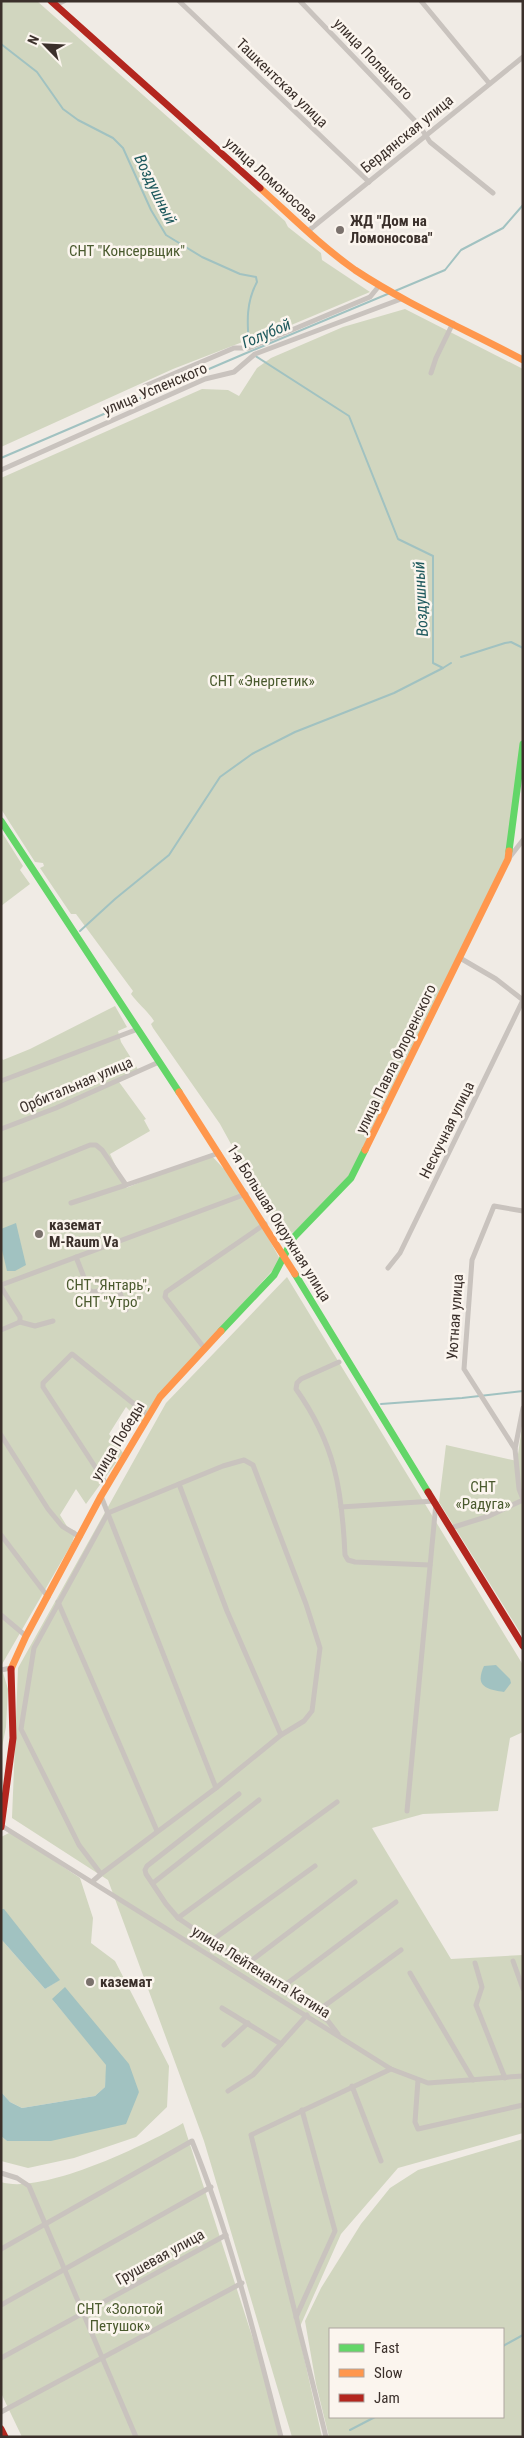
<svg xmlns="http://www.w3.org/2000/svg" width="524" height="2438" font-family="'Roboto Condensed',sans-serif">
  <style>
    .green { fill: #d1d6bf; fill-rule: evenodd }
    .water { fill: #a1c2c1 }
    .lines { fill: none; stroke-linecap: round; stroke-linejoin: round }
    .stream { stroke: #a1c2c1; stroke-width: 2 }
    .street { stroke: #c9c3be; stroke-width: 5 }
    .fast { stroke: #63d668; stroke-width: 7 }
    .slow { stroke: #ff974d; stroke-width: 7 }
    .jam { stroke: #b3261e; stroke-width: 7 }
    .poi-dot { fill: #7a716c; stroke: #fbf5ee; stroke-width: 2 }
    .labels { text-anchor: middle; stroke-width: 5; stroke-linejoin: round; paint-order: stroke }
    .street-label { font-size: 15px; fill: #3b302b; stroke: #fbf5ee }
    .poi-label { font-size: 15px; font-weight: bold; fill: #3b302b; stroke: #fbf5ee; text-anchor: start }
    .park-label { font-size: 15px; fill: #4a5a2e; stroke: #fbf5ee }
    .water-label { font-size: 16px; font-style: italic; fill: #1f5a5e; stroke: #fbf5ee }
  </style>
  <rect width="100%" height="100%" fill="#f0ebe5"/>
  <g class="green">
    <polygon points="1,1 37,1 285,221 288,227 321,253 322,260 370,292 265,336 258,336 173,369 1,447"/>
    <path d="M405,309L523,369V748L506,862L360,1165L295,1231L283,1239L220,1124L153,1028L151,1024L154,1021C148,1011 138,1004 131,994L133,991L76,914H71L40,868L44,866L43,863L35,862L1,809V478L202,389L228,390L239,396L257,368L271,358L343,327Z"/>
    <polygon points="1,831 23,866 20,870 30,884 1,906"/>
    <polygon points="115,1006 127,1027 118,1031 121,1042 139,1071 119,1082 146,1119 144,1120 150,1131 110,1154 126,1188 210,1154 223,1168 226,1169 248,1201 281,1261 153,1403 141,1422 126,1407 109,1434 123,1453 86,1504 76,1489 60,1515 68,1528 76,1531 72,1543 1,1666 8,1689 6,1727 1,1752 1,1057 3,1060 30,1049"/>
    <polygon points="287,1277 523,1665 523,1732 510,1738 498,1811 423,1814 372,1828 451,1959 523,1955 523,2133 398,2168 341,2234 298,2331 322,2437 292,2437 204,2141 108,1880 12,1818 18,1668 166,1403"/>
    <polygon points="523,1420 523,1637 439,1502 446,1445 517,1461"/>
    <polygon points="11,1832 80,1878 93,1918 91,1943 115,1961 169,2066 167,2107 136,2137 74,2158 28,2168 1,2161 1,2136 7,2141 139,2092 52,1999 107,2065 105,2087 95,2096 22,2108 10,2102 1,2092 1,1939 45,1989 59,1980 1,1909 1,1837"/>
    <path d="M183,2123L266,2379L282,2437H22L1,2393V2182C42,2195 146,2145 183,2123Z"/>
    <path d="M523,2139V2437H329L316,2384L305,2321L321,2288L361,2224L390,2188L418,2170ZM330,2329H503V2417H330Z"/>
  </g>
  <g class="water">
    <polygon points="16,1223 26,1265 15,1271 7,1271 1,1246 1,1229"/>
    <path d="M496,1665L510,1679L511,1683L504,1692C485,1689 475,1686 484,1666Z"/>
    <polygon points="1,1909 4,1909 60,1980 45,1989 1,1939"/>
    <polygon points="65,1987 129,2064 139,2092 126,2124 51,2141 7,2141 1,2136 1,2092 10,2102 22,2108 95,2096 105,2087 106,2065 52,1999"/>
  </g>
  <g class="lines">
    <g class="stream">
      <path d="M1,44L37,72L63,109L78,120L113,138L123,148L151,210L166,235L202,257L240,274L256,277L257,282C246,302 247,322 249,344"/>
      <polyline points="395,291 445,270 461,250 503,228 523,205"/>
      <polyline points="254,355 349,416 398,539 433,556 433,663 443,668 451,663"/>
      <polyline points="1,458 244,354 390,293"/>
      <polyline points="461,657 505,643 511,642 523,648"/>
      <polyline points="80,931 115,899 169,855 220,777 252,754 295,732 394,693 443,668"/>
      <polyline points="381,1404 462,1398 523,1391"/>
      <polyline points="503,2346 523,2335"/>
      <polyline points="350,2430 375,2417"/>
    </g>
    <g class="street">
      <polyline points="179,1 369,182"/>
      <polyline points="300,1 419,125 430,142 493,193"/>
      <polyline points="421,1 489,83"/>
      <polyline points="55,5 64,1"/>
      <polyline points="308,231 523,57"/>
      <polyline points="431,373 436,358 453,323"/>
      <polyline points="145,386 234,348 249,348 370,297 379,286"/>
      <polyline points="1,470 205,379 234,372 255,354 401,299"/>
      <polyline points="509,858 523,840"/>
      <polyline points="460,958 496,979 523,1000"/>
      <polyline points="1,1081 138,1029"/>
      <polyline points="1,1129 56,1108 159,1062"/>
      <polyline points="1,1181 90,1145 96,1145 102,1150 126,1185 219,1153"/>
      <polyline points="71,1203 126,1185"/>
      <polyline points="76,1257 89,1290 93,1292 118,1287 126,1310"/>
      <polyline points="388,1268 400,1253 523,1000"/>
      <polyline points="1,1285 246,1194"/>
      <polyline points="1,1287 20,1317 20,1322"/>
      <polyline points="1,1330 20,1322 35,1326 53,1321"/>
      <polyline points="205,1349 165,1297 166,1292 265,1224"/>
      <path d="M339,1362L301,1379L297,1383L296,1389C335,1444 342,1489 345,1555L348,1560L355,1562L430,1565"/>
      <polyline points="523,1408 515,1449 519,1489 523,1499"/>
      <polyline points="1,1435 48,1509 62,1526 80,1537"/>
      <polyline points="515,1449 464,1369 472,1260 494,1206 523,1211"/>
      <polyline points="179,1484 227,1611 281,1735"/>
      <polyline points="107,1485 43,1387 43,1383 72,1354 149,1416"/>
      <polyline points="101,1496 216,1788"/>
      <polyline points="341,1507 434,1501"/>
      <polyline points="451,1528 489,1516 523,1500"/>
      <polyline points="1,1535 48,1597"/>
      <polyline points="58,1602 157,1831"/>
      <polyline points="1,1615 26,1636"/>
      <polyline points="1,1670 11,1668"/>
      <polyline points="239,1794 147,1866 145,1870 146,1874 166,1904 178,1918 328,2021 338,2034"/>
      <polyline points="407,1811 436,1503"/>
      <polyline points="2,1826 391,2069 428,2083 523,2076"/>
      <polyline points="93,1881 101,1874 79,1845 21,1729 34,1648 108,1513 223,1466 244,1460 253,1465 306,1604 320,1648 312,1711 304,1721 281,1735 216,1788 101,1874"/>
      <polyline points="153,1883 259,1800"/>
      <polyline points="178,1918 337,1802"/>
      <polyline points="211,1941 315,1866"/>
      <polyline points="513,1961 523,1989"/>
      <polyline points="475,1963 482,1987 476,2005 505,2078"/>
      <polyline points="247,1964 355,1882"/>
      <polyline points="410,1973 473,2080"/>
      <polyline points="281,1988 396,1902"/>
      <polyline points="222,2008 281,2044"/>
      <polyline points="316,2012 401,1950"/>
      <polyline points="224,2045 248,2023"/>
      <polyline points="418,2080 415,2122 418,2129 523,2105"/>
      <polyline points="352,2086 381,2161"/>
      <polyline points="228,2091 253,2075 307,2015"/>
      <polyline points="1,2173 17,2178 29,2186 136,2437"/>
      <path d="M1,2249L192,2141C231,2237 255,2337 281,2437"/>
      <polyline points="1,2305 211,2187"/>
      <polyline points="296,2317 335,2231 302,2110"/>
      <polyline points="1,2358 226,2235"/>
      <polyline points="1,2412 242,2283"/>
      <polyline points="326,2437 251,2135 391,2069"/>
    </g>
    <g class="fast">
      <polyline points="1,821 179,1092"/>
      <polyline points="509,851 523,744"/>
      <polyline points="295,1274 428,1492"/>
      <polyline points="221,1331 274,1275 294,1237 351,1178 365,1150"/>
    </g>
    <g class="slow">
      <path d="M260,188C291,216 321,246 355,270C408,305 467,330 523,360"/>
      <polyline points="179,1092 295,1274"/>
      <polyline points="365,1150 508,859 509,851"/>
      <polyline points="11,1669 26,1636 101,1496 160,1397 221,1331"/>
    </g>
    <g class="jam">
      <polyline points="51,1 260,188"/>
      <polyline points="428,1492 523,1646"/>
      <polyline points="1,1827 13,1738 11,1669"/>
      <polyline points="1,2429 5,2437"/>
    </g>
  </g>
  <g class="poi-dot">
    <circle cx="340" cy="230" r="5"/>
    <circle cx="39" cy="1234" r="5"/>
    <circle cx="90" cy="1982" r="5"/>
  </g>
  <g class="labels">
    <g class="street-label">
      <text transform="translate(373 59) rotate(46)" y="5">улица Полецкого</text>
      <text transform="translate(282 83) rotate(44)" y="5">Ташкентская улица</text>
      <text transform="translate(407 134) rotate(-39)" y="5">Бердянская улица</text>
      <text transform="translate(271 180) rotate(42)" y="5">улица Ломоносова</text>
      <text transform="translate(155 389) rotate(-23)" y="5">улица Успенского</text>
      <text transform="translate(396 1059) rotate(-64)" y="5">улица Павла Флоренского</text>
      <text transform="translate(76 1085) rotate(-23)" y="5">Орбитальная улица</text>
      <text transform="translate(447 1130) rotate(-64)" y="5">Нескучная улица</text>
      <text transform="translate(279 1223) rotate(58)" y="5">1-я Большая Окружная улица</text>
      <text transform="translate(455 1317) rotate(-86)" y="5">Уютная улица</text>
      <text transform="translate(118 1441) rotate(-59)" y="5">улица Победы</text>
      <text transform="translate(261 1972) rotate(32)" y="5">улица Лейтенанта Катина</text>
      <text transform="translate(160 2257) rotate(-29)" y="5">Грушевая улица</text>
    </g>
    <g class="poi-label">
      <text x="350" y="226">ЖД "Дом на<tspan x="350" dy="17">Ломоносова"</tspan></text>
      <text x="49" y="1230">каземат<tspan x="49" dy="17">M-Raum Va</tspan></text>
      <text x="100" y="1987">каземат</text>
    </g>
    <g class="park-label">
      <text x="127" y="256">СНТ "Консервщик"</text>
      <text x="262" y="686">СНТ «Энергетик»</text>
      <text x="108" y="1290">СНТ "Янтарь",<tspan x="108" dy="17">СНТ "Утро"</tspan></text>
      <text x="483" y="1492">СНТ<tspan x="483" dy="17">«Радуга»</tspan></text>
      <text x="120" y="2314">СНТ «Золотой<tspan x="120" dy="17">Петушок»</tspan></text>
    </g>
    <g class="water-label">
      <text transform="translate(156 189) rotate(64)" y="6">Воздушный</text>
      <text transform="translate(266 333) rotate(-23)" y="6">Голубой</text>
      <text transform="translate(420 599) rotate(-93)" y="6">Воздушный</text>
    </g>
  </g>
  <rect width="524" height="2438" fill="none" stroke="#3b302b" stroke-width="5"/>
  <rect x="329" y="2328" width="175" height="90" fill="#fbf5ee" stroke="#aea6a0"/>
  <rect x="339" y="2344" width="25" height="8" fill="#63d668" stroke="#aea6a0"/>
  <text x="374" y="2353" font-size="15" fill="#3b302b">Fast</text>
  <rect x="339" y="2369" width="25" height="8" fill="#ff974d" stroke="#aea6a0"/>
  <text x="374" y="2378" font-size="15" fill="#3b302b">Slow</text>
  <rect x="339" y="2394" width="25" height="8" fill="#b3261e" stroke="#aea6a0"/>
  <text x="374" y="2403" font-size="15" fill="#3b302b">Jam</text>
  <g transform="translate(45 45) rotate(294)" stroke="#fbf5ee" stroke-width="4" paint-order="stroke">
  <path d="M0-4L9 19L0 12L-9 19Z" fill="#3b302b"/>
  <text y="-8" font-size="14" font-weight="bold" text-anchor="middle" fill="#3b302b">N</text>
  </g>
</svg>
